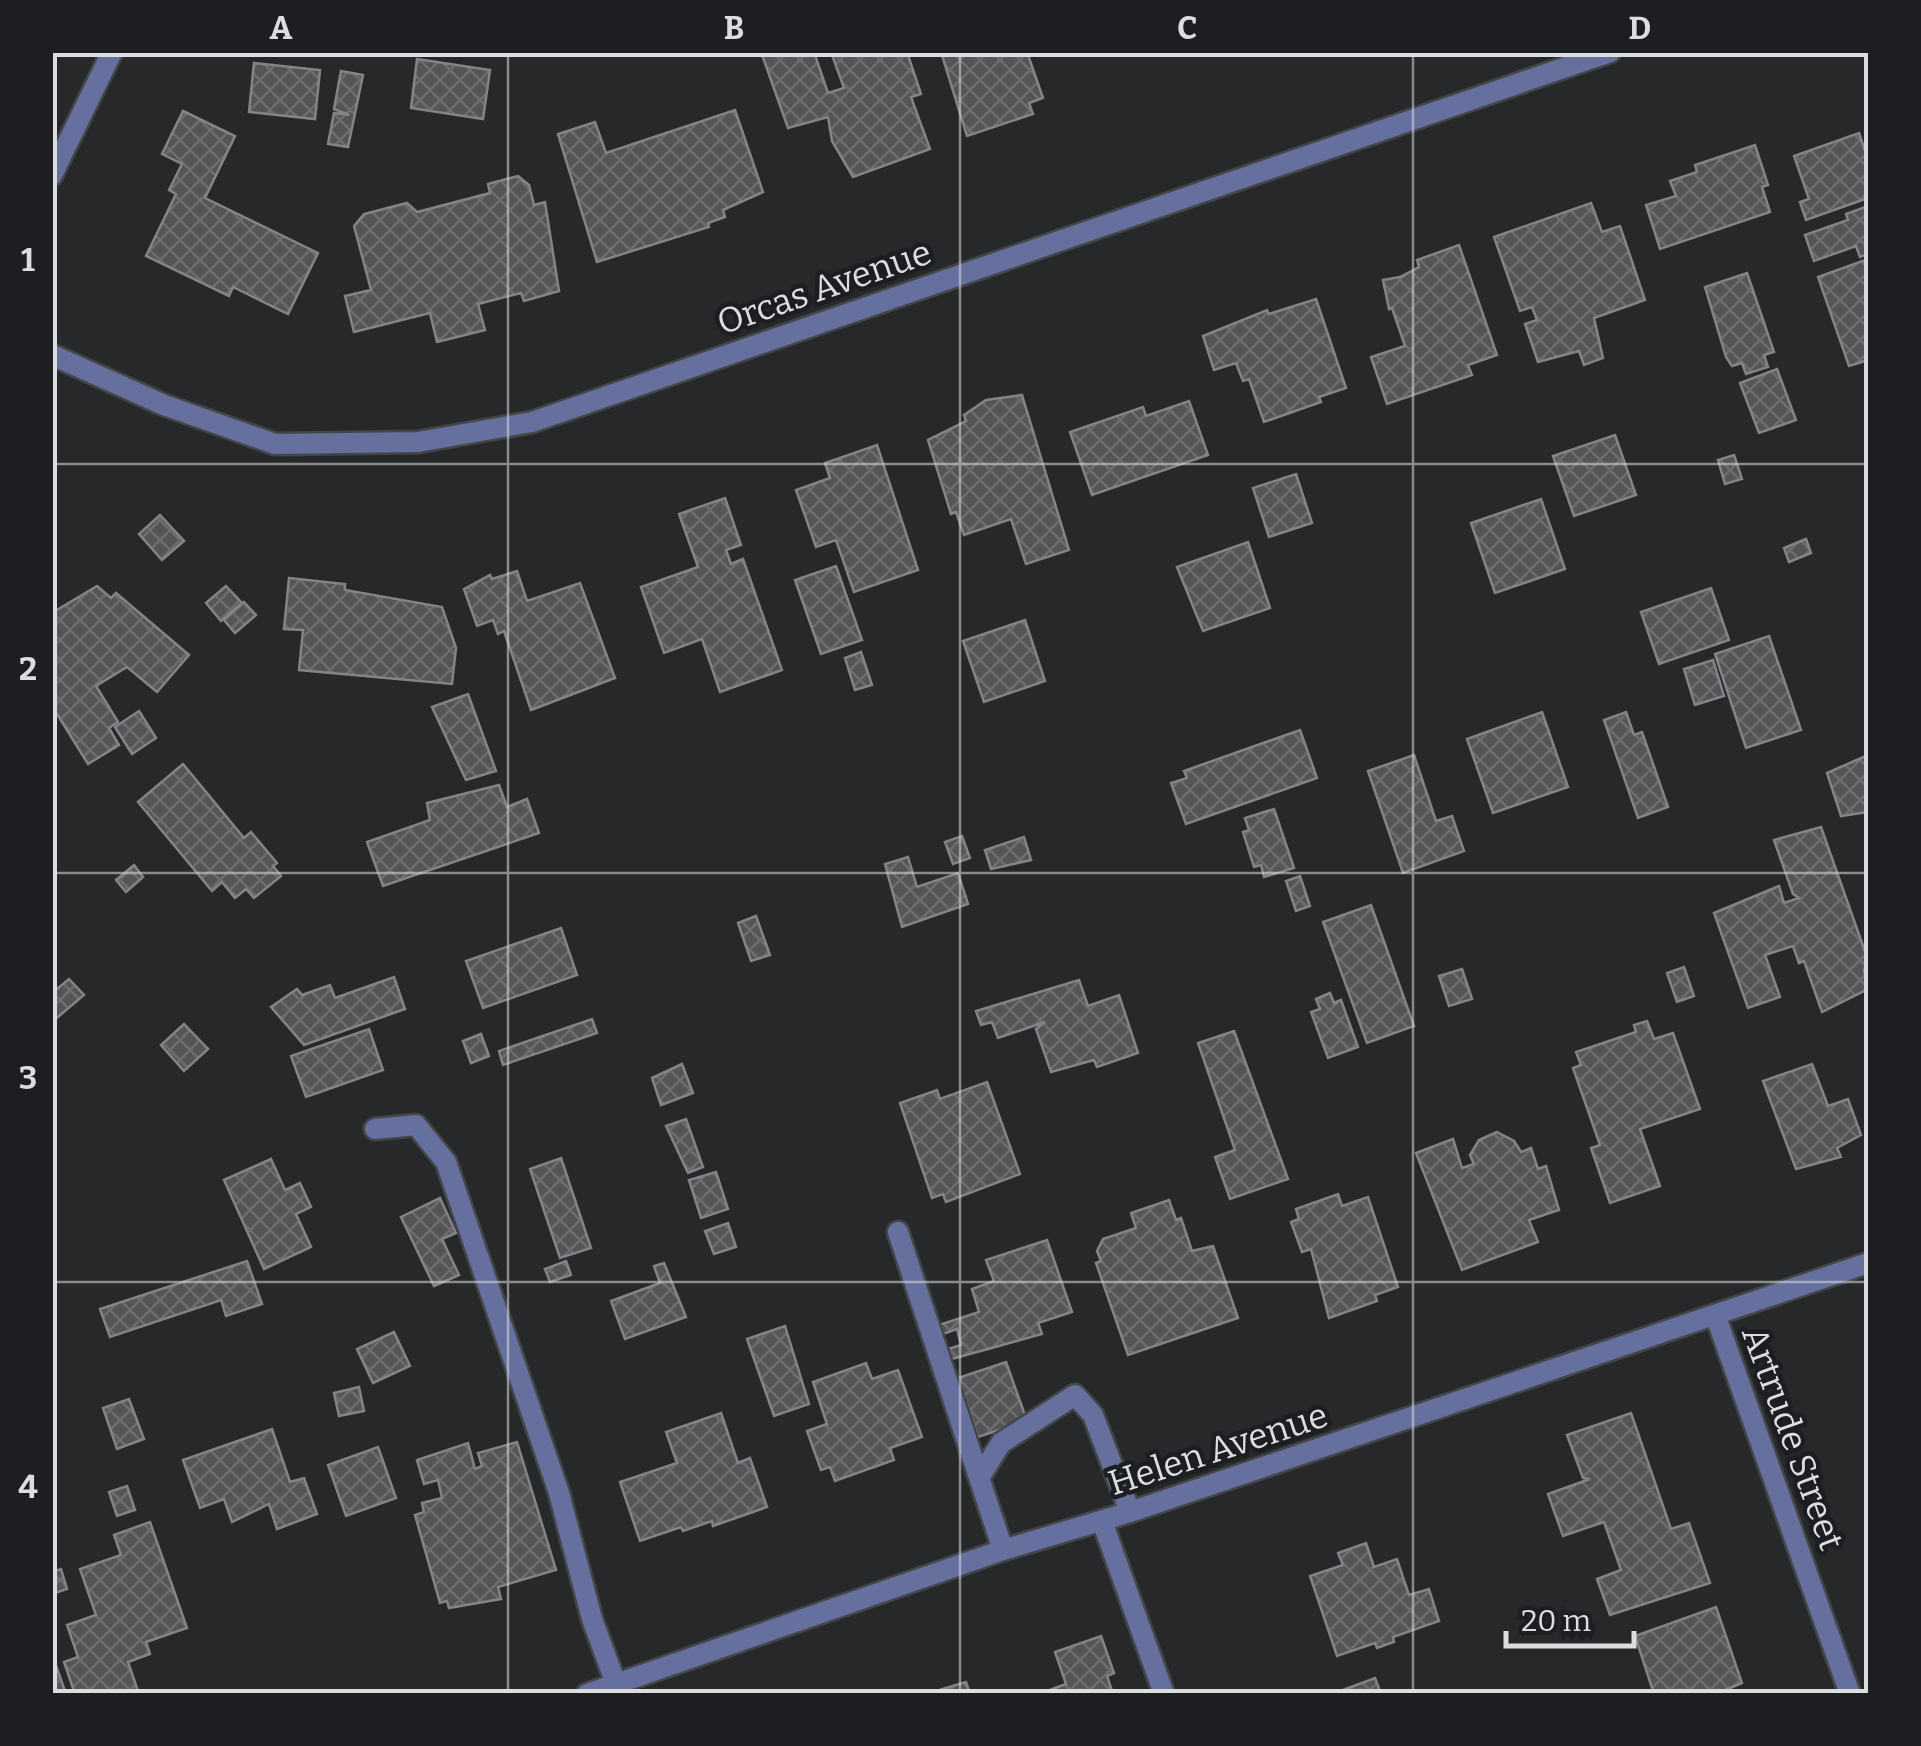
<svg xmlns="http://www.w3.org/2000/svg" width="1921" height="1746" font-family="Bitter,serif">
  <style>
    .building { fill: url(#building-cross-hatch); stroke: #838487; stroke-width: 2.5 }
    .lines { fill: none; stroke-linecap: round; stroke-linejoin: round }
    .service-casing { stroke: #444547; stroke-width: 25 }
    .minor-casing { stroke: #444547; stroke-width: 25 }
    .service { stroke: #65709f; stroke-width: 20 }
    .minor { stroke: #65709f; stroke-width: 20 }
    .grid { fill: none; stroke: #dcdddf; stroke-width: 2.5; stroke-opacity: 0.55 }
    .labels { text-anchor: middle; stroke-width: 9; stroke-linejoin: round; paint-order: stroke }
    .street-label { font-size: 35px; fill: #dcdddf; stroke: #1d1e21 }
    .neatline { fill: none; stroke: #dcdddf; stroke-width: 4 }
    .grid-label { font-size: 32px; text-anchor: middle; font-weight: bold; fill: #dcdddf }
  </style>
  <defs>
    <pattern id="building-cross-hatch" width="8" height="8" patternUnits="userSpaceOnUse" patternTransform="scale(2.5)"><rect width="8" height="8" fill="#555558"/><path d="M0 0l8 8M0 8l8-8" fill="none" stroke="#6d6d70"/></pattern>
  </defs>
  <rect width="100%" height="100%" fill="#27282a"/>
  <g class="building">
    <polygon points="761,52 814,52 828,93 844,88 831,52 907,52 921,94 911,97 930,149 853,177 832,141 828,117 788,128"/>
    <polygon points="941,52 1027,52 1043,98 1029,103 1033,114 967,136"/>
    <polygon points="417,59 490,70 483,119 411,108"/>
    <polygon points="254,63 320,70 315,119 249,112"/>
    <polygon points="341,71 363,75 348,147 328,144 334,113 349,115 334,109"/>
    <polygon points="735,110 763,192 723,210 725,217 708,223 709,227 597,262 558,134 595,122 606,153"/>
    <polygon points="183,111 235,136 205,198 318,253 288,314 233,287 229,296 146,256 176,194 169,190 182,164 162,154"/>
    <polygon points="1859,133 1865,151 1868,150 1868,198 1806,220 1800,202 1809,199 1794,156"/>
    <polygon points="1755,145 1768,185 1762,187 1770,212 1660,249 1646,205 1676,196 1670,181 1697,172 1695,165"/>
    <polygon points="518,176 529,185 534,205 545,202 559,291 524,301 521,293 478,304 485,330 437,342 430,313 354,332 345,296 371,290 354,226 364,214 407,203 417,212 490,193 488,184"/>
    <polygon points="1591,203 1602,232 1620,226 1645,300 1594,318 1603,358 1584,365 1579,351 1538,362 1525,324 1537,320 1532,307 1520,311 1494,237"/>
    <polygon points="1868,206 1868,254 1860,257 1856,246 1814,261 1805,235 1848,220 1846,214"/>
    <polygon points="1459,245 1497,355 1468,365 1472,375 1387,404 1371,357 1405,346 1392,308 1389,309 1383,280 1400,277 1419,267 1417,260"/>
    <polygon points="1868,259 1868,360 1849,366 1818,277"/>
    <polygon points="1747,273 1774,352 1764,355 1768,367 1746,374 1742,363 1732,366 1726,357 1705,287"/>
    <polygon points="1316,299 1346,388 1319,397 1321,402 1264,422 1249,379 1243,381 1236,363 1214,370 1203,336 1267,310 1269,314"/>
    <polygon points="1777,369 1796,420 1759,433 1740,383"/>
    <polygon points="1022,395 1069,550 1026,564 1011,519 964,535 956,512 951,514 928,440 966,421 964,415 986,400"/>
    <polygon points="1189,401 1208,455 1092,495 1070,432 1143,407 1146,416"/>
    <polygon points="1615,435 1636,495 1574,516 1553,456"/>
    <polygon points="877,445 918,570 854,592 836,540 816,547 796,490 830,478 825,463"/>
    <polygon points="1734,455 1742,479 1725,484 1718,460"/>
    <polygon points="1296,474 1312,523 1269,537 1253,488"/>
    <polygon points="725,498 741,545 726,550 731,564 743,559 782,670 720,692 702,639 664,653 641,587 698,567 679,514"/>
    <polygon points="1541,499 1565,569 1495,593 1471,523"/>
    <polygon points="160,515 184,541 162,560 139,534"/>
    <polygon points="1806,539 1811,553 1789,562 1784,548"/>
    <polygon points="1248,542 1270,608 1203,631 1177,567"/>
    <polygon points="836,566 862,640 821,654 795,580"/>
    <polygon points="517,571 527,601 580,583 615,678 531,710 504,631 498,634 493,620 477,626 464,589 490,575 492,579"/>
    <polygon points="289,578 345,584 345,590 442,607 456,648 452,684 299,670 303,630 284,629"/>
    <polygon points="97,586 111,598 116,593 189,655 157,692 127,667 96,686 118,722 109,728 119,745 88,764 52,706 52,613"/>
    <polygon points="226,586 242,603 221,621 206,603"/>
    <polygon points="1711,588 1729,640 1659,664 1641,612"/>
    <polygon points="244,602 256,615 235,633 224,620"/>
    <polygon points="1025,620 1045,681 984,702 963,641"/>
    <polygon points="1769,636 1801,730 1746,748 1715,654"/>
    <polygon points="861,652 872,685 855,690 845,658"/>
    <polygon points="1713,660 1724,696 1695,705 1684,669"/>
    <polygon points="468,694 496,771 466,780 432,707"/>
    <polygon points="139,711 156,738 132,754 115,727"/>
    <polygon points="1542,712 1568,787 1493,813 1467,739"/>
    <polygon points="1626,712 1634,735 1642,732 1668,807 1638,818 1604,720"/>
    <polygon points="1300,730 1317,778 1186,824 1171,783 1187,778 1184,771"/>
    <polygon points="1414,755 1436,821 1452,816 1464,851 1403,873 1368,771"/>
    <polygon points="1868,755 1868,812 1841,816 1827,773"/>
    <polygon points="183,764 244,838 251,832 277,863 273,866 281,876 254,898 246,889 235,898 222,882 212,891 138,802"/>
    <polygon points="499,785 507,807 527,799 539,833 383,886 367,842 430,820 427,803"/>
    <polygon points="1274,809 1294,868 1264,877 1261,865 1254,867 1243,832 1249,830 1245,818"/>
    <polygon points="1821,827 1868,960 1864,970 1868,989 1822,1012 1804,961 1799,963 1793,946 1765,955 1780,997 1748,1008 1714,913 1779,886 1784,903 1799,898 1793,894 1774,840"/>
    <polygon points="962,836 970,858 953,864 945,842"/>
    <polygon points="1024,837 1031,860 991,869 985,850"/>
    <polygon points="908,857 917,887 958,873 968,904 902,927 885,864"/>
    <polygon points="134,865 143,877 126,892 116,880"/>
    <polygon points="1300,876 1310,906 1296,911 1286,881"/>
    <polygon points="1371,905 1414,1026 1367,1043 1323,922"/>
    <polygon points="756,916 770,955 751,961 738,923"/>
    <polygon points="561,928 577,975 483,1008 466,961"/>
    <polygon points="1684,967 1694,996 1677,1002 1667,973"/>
    <polygon points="1462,969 1472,999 1449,1006 1439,976"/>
    <polygon points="394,977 405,1009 304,1045 271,1007 297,989 302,995 330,985 335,998"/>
    <polygon points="69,979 84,995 52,1022 52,993"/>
    <polygon points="1079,980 1088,1006 1119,995 1138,1053 1097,1067 1094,1060 1051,1072 1036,1029 1045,1022 998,1038 992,1022 981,1025 976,1011"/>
    <polygon points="1330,993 1334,1003 1341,1000 1358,1047 1328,1058 1311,1012 1320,1009 1316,999"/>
    <polygon points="592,1019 597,1033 503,1065 499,1051"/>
    <polygon points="1647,1021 1654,1039 1673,1033 1700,1109 1640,1129 1660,1186 1610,1203 1591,1148 1600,1145 1573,1068 1581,1065 1576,1052 1636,1032 1634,1025"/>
    <polygon points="184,1024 208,1049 184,1071 161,1045"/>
    <polygon points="369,1029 383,1070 306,1097 291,1056"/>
    <polygon points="1234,1031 1288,1179 1230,1199 1215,1157 1235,1150 1198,1043"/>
    <polygon points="481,1034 489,1056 471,1063 463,1041"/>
    <polygon points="682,1064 693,1093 661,1105 652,1078"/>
    <polygon points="1812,1064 1828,1106 1848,1099 1861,1135 1837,1148 1841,1157 1796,1169 1763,1081"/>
    <polygon points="987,1082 1020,1174 946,1202 943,1194 932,1198 900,1103 937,1090 940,1099"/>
    <polygon points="686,1119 703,1167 688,1173 666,1126"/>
    <polygon points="1497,1132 1514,1141 1521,1152 1531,1148 1538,1169 1546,1166 1559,1210 1529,1220 1538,1242 1462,1270 1416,1153 1453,1139 1462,1168 1474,1164 1470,1155 1479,1140"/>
    <polygon points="561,1158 591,1248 560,1258 530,1169"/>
    <polygon points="271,1159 285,1190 300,1183 311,1207 296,1214 311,1247 264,1269 224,1180"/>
    <polygon points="716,1172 728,1209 701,1218 689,1180"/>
    <polygon points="1338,1194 1342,1206 1368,1197 1398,1287 1375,1295 1377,1301 1329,1318 1311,1249 1302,1252 1291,1222 1299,1219 1296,1209"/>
    <polygon points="440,1198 456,1233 442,1239 459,1275 434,1286 401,1217"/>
    <polygon points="1169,1200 1176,1220 1181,1218 1192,1251 1213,1246 1238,1318 1128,1355 1096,1263 1101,1261 1097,1251 1103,1239 1136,1228 1131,1213"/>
    <polygon points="728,1223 736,1247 714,1254 705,1231"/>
    <polygon points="1047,1240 1072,1312 1038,1323 1042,1334 952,1359 948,1349 961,1345 957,1329 943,1334 939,1325 979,1312 972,1289 994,1281 986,1260"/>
    <polygon points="247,1261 262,1304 226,1316 221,1300 110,1337 100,1309"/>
    <polygon points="566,1261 571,1275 550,1282 545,1269"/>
    <polygon points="664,1263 686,1317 625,1339 611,1301 660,1283 654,1266"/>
    <polygon points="785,1326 809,1404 774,1416 747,1339"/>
    <polygon points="394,1332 410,1366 373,1383 357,1349"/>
    <polygon points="1006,1362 1027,1421 978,1437 958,1378"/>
    <polygon points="866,1363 872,1379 898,1370 922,1437 890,1448 894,1460 835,1481 830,1467 821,1470 807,1431 827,1424 813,1382"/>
    <polygon points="359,1387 364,1411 339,1416 334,1393"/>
    <polygon points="129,1399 144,1439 117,1449 103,1408"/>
    <polygon points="721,1413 738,1463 750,1458 767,1507 713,1526 712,1521 683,1531 681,1527 640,1541 620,1482 677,1463 666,1432"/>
    <polygon points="1631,1413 1671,1529 1689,1523 1710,1583 1610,1615 1597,1579 1621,1570 1604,1522 1563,1536 1548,1494 1590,1479 1583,1478 1567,1435"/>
    <polygon points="272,1429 290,1482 304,1478 317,1514 277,1529 269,1504 232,1522 224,1499 200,1508 183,1460"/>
    <polygon points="517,1442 556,1570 498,1587 501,1599 449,1608 447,1601 440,1603 415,1515 424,1512 422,1503 442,1498 438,1480 424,1484 417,1460 468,1443 475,1469 482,1466 478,1453"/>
    <polygon points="378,1447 396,1498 346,1516 328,1465"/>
    <polygon points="127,1486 135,1510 117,1516 109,1492"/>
    <polygon points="150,1522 187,1628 146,1642 150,1654 128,1662 139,1694 75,1694 64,1662 78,1657 67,1625 96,1615 80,1569 121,1555 114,1535"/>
    <polygon points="1366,1543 1374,1567 1397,1559 1409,1595 1429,1589 1439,1621 1393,1637 1394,1642 1377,1648 1375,1643 1337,1656 1310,1576 1343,1565 1338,1553"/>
    <polygon points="61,1569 67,1589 52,1594 52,1572"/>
    <polygon points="1716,1607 1742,1683 1716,1694 1654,1694 1635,1636"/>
    <polygon points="1101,1636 1114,1673 1107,1676 1113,1694 1039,1694 1066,1684 1055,1652"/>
    <polygon points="52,1654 66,1694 52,1694"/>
    <polygon points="1375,1678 1381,1694 1332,1694"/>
    <polygon points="966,1682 970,1694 937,1694 939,1690"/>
  </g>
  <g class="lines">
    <defs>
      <g id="service">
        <polyline points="375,1129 416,1125 446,1162 559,1493 592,1619 616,1684"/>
        <polyline points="898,1232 1003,1550"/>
        <polyline points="981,1475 1001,1443 1075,1395 1093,1415 1130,1512"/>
        <polyline points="1102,1521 1164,1694"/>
      </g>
      <g id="minor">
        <polyline points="52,175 112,52"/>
        <polyline points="52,355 164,405 275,444 418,442 532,422 1610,52"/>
        <polyline points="1716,1317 1850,1694"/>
        <polyline points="587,1694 1003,1550 1130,1512 1868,1263"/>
      </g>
    </defs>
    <use href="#service" class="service-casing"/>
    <use href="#minor" class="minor-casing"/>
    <use href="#service" class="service"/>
    <use href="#minor" class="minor"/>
  </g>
  <path class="grid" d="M508,52V1694M960,52V1694M1413,52V1694M52,464H1868M52,873H1868M52,1282H1868"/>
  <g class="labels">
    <g class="street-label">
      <text transform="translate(824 287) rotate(-19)" y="12">Orcas Avenue</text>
      <text transform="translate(1793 1438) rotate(70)" y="12">Artrude Street</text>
      <text transform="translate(1218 1449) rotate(-18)" y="12">Helen Avenue</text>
    </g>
  </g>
  <rect width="1921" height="1746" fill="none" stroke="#1d1e21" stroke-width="110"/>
  <path d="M1506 1631v15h128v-15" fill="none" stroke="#dcdddf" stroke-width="5"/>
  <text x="1521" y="1631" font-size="30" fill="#dcdddf" stroke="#1d1e21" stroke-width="8" paint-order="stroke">20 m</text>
  <rect x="55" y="55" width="1811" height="1636" class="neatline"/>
  <g class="grid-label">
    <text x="281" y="39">A</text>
    <text x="734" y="39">B</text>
    <text x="1187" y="39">C</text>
    <text x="1640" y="39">D</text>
    <text x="28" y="271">1</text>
    <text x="28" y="680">2</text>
    <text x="28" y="1089">3</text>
    <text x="28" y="1498">4</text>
  </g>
</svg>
